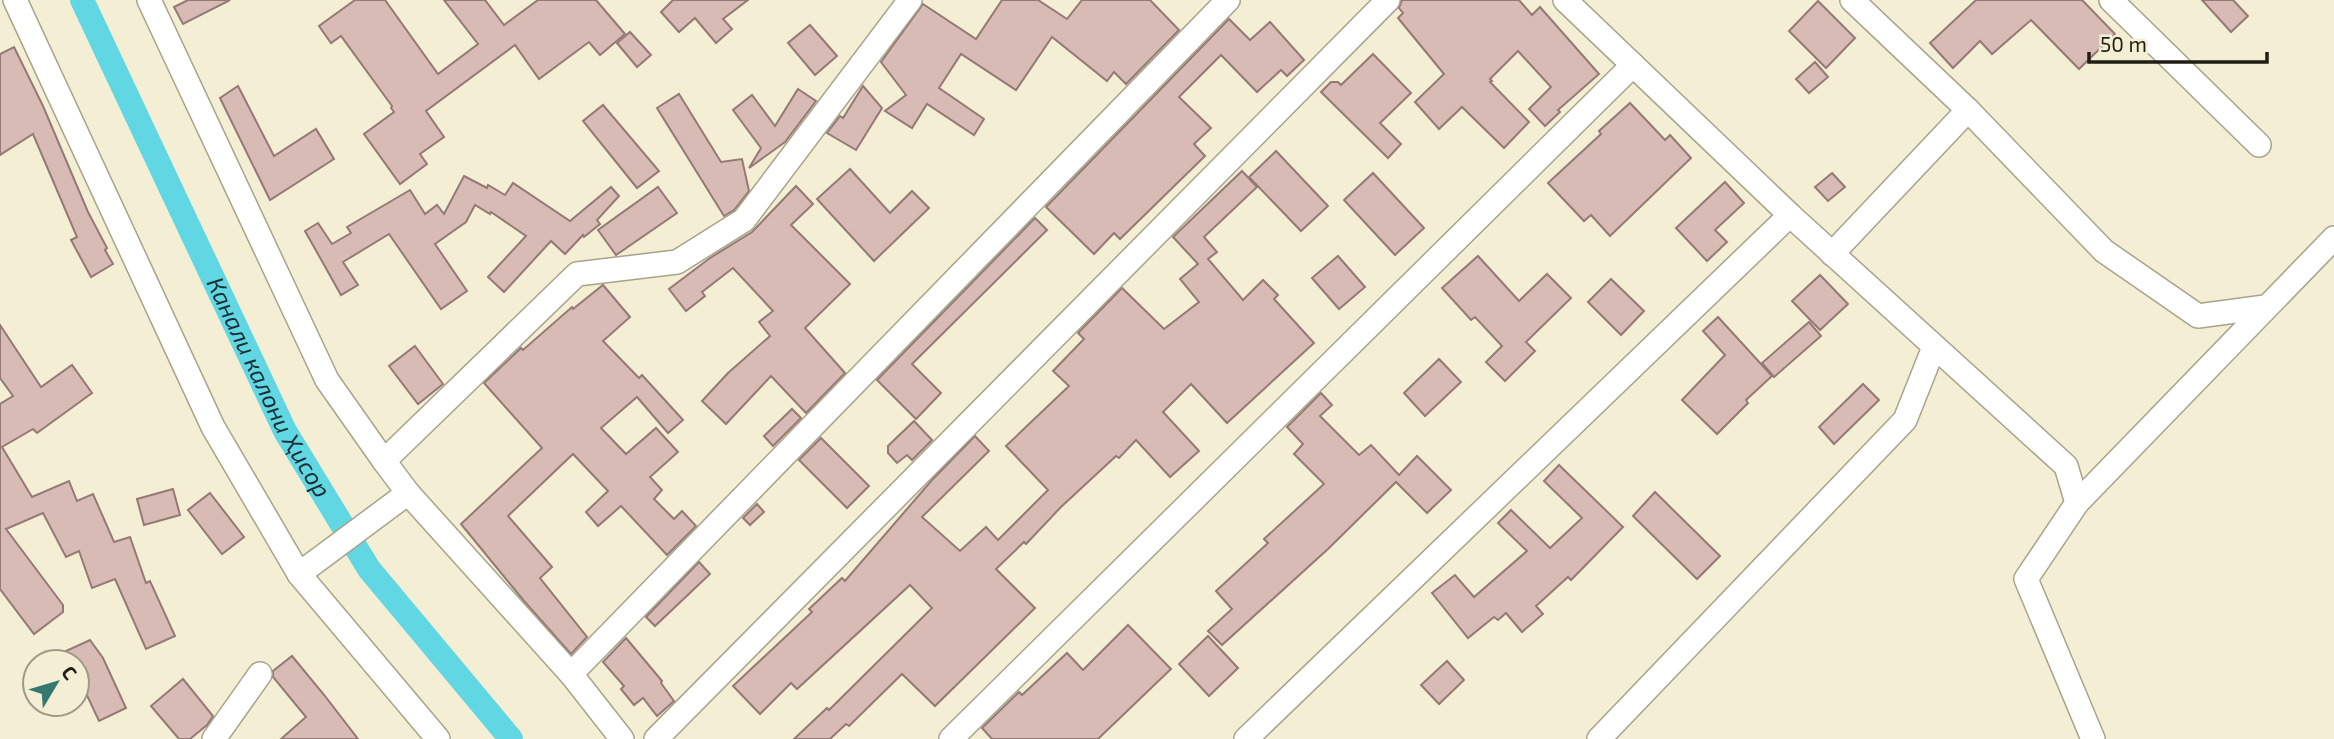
<svg xmlns="http://www.w3.org/2000/svg" width="2334" height="739" font-family="'Exo 2',sans-serif">
  <style>
    .lines { fill: none; stroke-linecap: round; stroke-linejoin: round }
    .canal { stroke: #61d7e4; stroke-width: 24 }
    .building { fill: #d8bbb5; stroke: #947974; stroke-width: 2 }
    .minor-casing { stroke: #a8a38b; stroke-width: 26 }
    .minor { stroke: #fff; stroke-width: 23 }
    .labels { text-anchor: middle; stroke-width: 6; stroke-linejoin: round; paint-order: stroke }
    .water-label { font-size: 24px; font-style: italic; fill: #192e31; stroke: #f3eed4 }
  </style>
  <rect width="100%" height="100%" fill="#f3eed4"/>
  <g class="lines">
    <path class="canal" id="s1" d="M82,0L285,431L369,569L511,739"/>
  </g>
  <g class="building">
    <polygon points="188,0 230,0 183,24 174,7"/>
    <polygon points="355,0 385,0 438,74 478,44 444,0 485,0 504,25 538,0 596,0 625,34 600,55 589,42 539,79 515,45 426,111 444,137 420,154 427,164 400,184 364,134 394,112 391,108 392,106 341,36 331,43 319,26"/>
    <polygon points="673,0 748,0 723,19 732,29 716,43 695,18 679,32 661,12"/>
    <polygon points="1002,0 1038,0 1067,19 1082,0 1150,0 1179,30 1126,84 1114,72 1107,81 1052,37 1016,90 961,54 939,88 984,119 974,135 927,104 912,128 885,111 906,95 881,62 923,4 976,39"/>
    <polygon points="1402,0 1519,0 1532,15 1540,7 1599,74 1558,110 1560,112 1545,126 1529,109 1551,87 1518,51 1490,79 1492,81 1490,82 1529,122 1504,148 1462,107 1439,129 1415,102 1444,74 1398,18 1403,13 1399,8"/>
    <polygon points="1976,0 2082,0 2115,34 2079,69 2031,20 1992,54 1980,41 1953,68 1930,43"/>
    <polygon points="2202,0 2233,0 2248,16 2231,32"/>
    <polygon points="1818,1 1855,38 1826,68 1789,31"/>
    <polygon points="1229,19 1250,40 1270,22 1304,60 1287,76 1281,70 1257,92 1221,55 1179,97 1211,128 1194,144 1205,156 1120,239 1114,233 1094,254 1046,207"/>
    <polygon points="810,25 837,56 815,75 788,43"/>
    <polygon points="630,32 651,55 637,67 617,43"/>
    <polygon points="14,47 43,106 88,212 107,248 105,250 113,264 91,277 71,240 77,237 33,134 0,155 0,54"/>
    <polygon points="1373,54 1411,93 1380,123 1401,144 1388,158 1321,92 1331,82 1338,82 1341,85"/>
    <polygon points="1815,62 1828,77 1809,93 1796,79"/>
    <polygon points="238,86 274,156 316,129 334,159 270,200 220,98"/>
    <polygon points="863,86 882,108 856,150 827,133 840,116 843,118"/>
    <polygon points="798,89 816,101 785,142 749,168 761,148 733,110 752,95 775,126"/>
    <polygon points="679,94 721,162 742,159 749,191 734,210 724,216 657,108"/>
    <polygon points="1630,103 1665,140 1670,135 1691,158 1610,236 1591,215 1584,221 1548,183 1601,134 1599,131"/>
    <polygon points="603,105 659,171 637,188 583,121"/>
    <polygon points="1276,151 1328,206 1301,231 1249,177"/>
    <polygon points="850,169 890,213 912,191 929,208 874,261 817,199"/>
    <polygon points="1242,171 1257,187 1204,237 1217,252 1208,259 1243,300 1263,280 1278,295 1274,299 1314,343 1227,423 1191,384 1163,412 1199,451 1170,477 1136,440 1119,458 1116,456 1061,507 1026,544 1024,542 996,569 1035,608 935,706 902,674 849,726 846,724 830,739 794,739 827,708 829,710 932,608 910,585 797,689 791,683 760,714 733,686 812,612 809,609 842,578 845,581 932,480 975,436 989,451 922,517 960,551 986,527 998,540 1048,490 1006,446 1069,386 1053,371 1084,339 1078,333 1122,288 1164,329 1199,302 1180,279 1198,264 1173,237"/>
    <polygon points="1373,173 1424,228 1395,255 1344,200"/>
    <polygon points="1832,173 1845,187 1828,201 1815,187"/>
    <polygon points="464,176 487,188 488,185 505,195 513,183 570,221 611,187 619,196 597,220 600,224 584,237 583,235 565,254 551,241 504,292 488,277 526,236 491,212 490,214 475,205 466,222 435,244 467,291 441,309 389,234 343,262 358,285 341,295 305,231 318,223 332,244 351,233 347,227 410,190 425,214 437,205 444,214"/>
    <polygon points="1725,182 1744,203 1715,230 1727,242 1707,261 1676,228"/>
    <polygon points="796,186 813,204 791,225 850,284 805,328 845,373 806,413 771,376 726,424 702,401 728,373 770,336 759,322 773,311 733,268 702,292 705,296 686,311 669,289 710,258 752,232"/>
    <polygon points="658,187 677,213 616,255 598,230"/>
    <polygon points="1035,218 1047,230 912,364 941,393 916,419 877,380"/>
    <polygon points="1338,256 1365,287 1339,309 1312,278"/>
    <polygon points="1478,256 1519,301 1547,274 1571,298 1526,342 1535,351 1505,381 1486,362 1502,346 1475,317 1471,320 1442,288"/>
    <polygon points="1820,275 1848,304 1820,330 1792,301"/>
    <polygon points="1611,279 1644,311 1621,335 1588,302"/>
    <polygon points="603,285 630,317 603,341 639,378 642,375 683,420 668,433 637,397 601,428 626,454 656,428 678,452 650,477 662,490 654,499 674,519 682,511 696,526 667,555 621,506 598,526 586,512 608,491 573,454 508,516 552,567 540,578 587,637 571,654 524,601 461,524 542,448 484,383 521,348 523,350 572,307 573,309"/>
    <polygon points="1718,317 1772,376 1746,400 1748,403 1717,434 1682,400 1725,355 1703,331"/>
    <polygon points="1809,322 1821,336 1774,377 1762,363"/>
    <polygon points="0,325 41,387 72,365 92,393 37,433 33,429 2,447 32,497 69,481 77,501 93,494 114,542 130,537 146,583 150,581 175,636 146,649 115,579 92,588 79,551 66,557 43,513 6,529 63,605 63,612 34,634 0,589 0,404 13,396 0,378"/>
    <polygon points="415,346 443,384 418,404 389,366"/>
    <polygon points="1439,359 1461,382 1425,416 1404,393"/>
    <polygon points="1863,384 1879,400 1834,444 1819,427"/>
    <polygon points="1321,393 1332,405 1320,416 1359,455 1371,445 1399,475 1417,456 1451,490 1427,513 1396,482 1328,549 1222,645 1208,631 1232,609 1216,591 1268,543 1264,539 1324,484 1294,454 1303,444 1287,427"/>
    <polygon points="792,409 801,418 773,446 764,436"/>
    <polygon points="914,421 932,440 912,460 907,455 897,463 888,453 888,446"/>
    <polygon points="821,438 869,486 847,508 799,460"/>
    <polygon points="1559,465 1623,527 1571,580 1568,577 1536,606 1543,614 1522,632 1506,613 1498,620 1494,617 1468,638 1432,593 1455,575 1474,597 1527,551 1498,523 1511,510 1550,548 1582,518 1544,481"/>
    <polygon points="173,489 180,515 144,525 137,499"/>
    <polygon points="1655,492 1720,556 1697,579 1633,516"/>
    <polygon points="210,493 244,537 222,554 188,510"/>
    <polygon points="757,504 764,512 750,525 743,518"/>
    <polygon points="699,562 710,574 655,626 646,617"/>
    <polygon points="1128,625 1171,669 1098,739 992,739 982,728 1019,692 1022,695 1067,653 1083,670"/>
    <polygon points="1208,636 1238,668 1209,696 1179,664"/>
    <polygon points="626,638 662,681 661,683 674,701 657,716 643,698 634,705 621,689 624,686 603,662"/>
    <polygon points="90,640 103,658 126,708 99,721 77,674 77,662 71,662 66,651"/>
    <polygon points="292,656 325,696 358,739 281,739 306,717 273,677 273,671"/>
    <polygon points="1447,661 1464,680 1439,704 1421,685"/>
    <polygon points="183,679 213,716 207,725 190,739 179,739 151,706"/>
  </g>
  <g class="lines">
    <defs>
      <g id="minor">
        <polyline points="15,0 213,427 299,574 438,739"/>
        <polyline points="149,0 327,380 384,461 577,274 677,262 744,220 910,0"/>
        <polyline points="1565,0 1790,215 2066,466 2077,503 2026,579 2093,739"/>
        <polyline points="2111,0 2259,145"/>
        <polyline points="1968,110 2104,251 2198,316 2265,307"/>
        <polyline points="1832,254 1968,110 1852,0"/>
        <polyline points="384,461 408,493 571,674 622,739"/>
        <polyline points="2077,503 2334,238"/>
        <polyline points="299,574 408,493"/>
        <polyline points="571,674 1228,0"/>
        <polyline points="214,739 260,674"/>
        <polyline points="656,739 1388,0"/>
        <polyline points="951,739 1633,65"/>
        <polyline points="1246,739 1790,215"/>
        <polyline points="1599,739 1905,420 1934,347"/>
      </g>
    </defs>
    <use href="#minor" class="minor-casing"/>
    <use href="#minor" class="minor"/>
  </g>
  <g class="labels">
    <g class="water-label">
      <text dy="8" stroke="none"><textPath href="#s1" startOffset="430">Канали калони Ҳисор</textPath></text>
    </g>
  </g>
  <g transform="translate(56 683) rotate(52)"><circle r="33" fill="#f3eed4" stroke="#9e9a87" stroke-width="2"/>
  <path d="M0-5L12 26L0 18L-12 26Z" fill="#337970"/>
  <text y="-10" font-size="19" font-weight="bold" text-anchor="middle" fill="#1f1d14">С</text>
  </g>
  <path d="M2089 52v10h178v-10" fill="none" stroke="#1f1d14" stroke-width="3.5"/>
  <text x="2100" y="52" font-size="21" fill="#1f1d14" stroke="#f3eed4" stroke-width="5" paint-order="stroke">50 m</text>
</svg>
